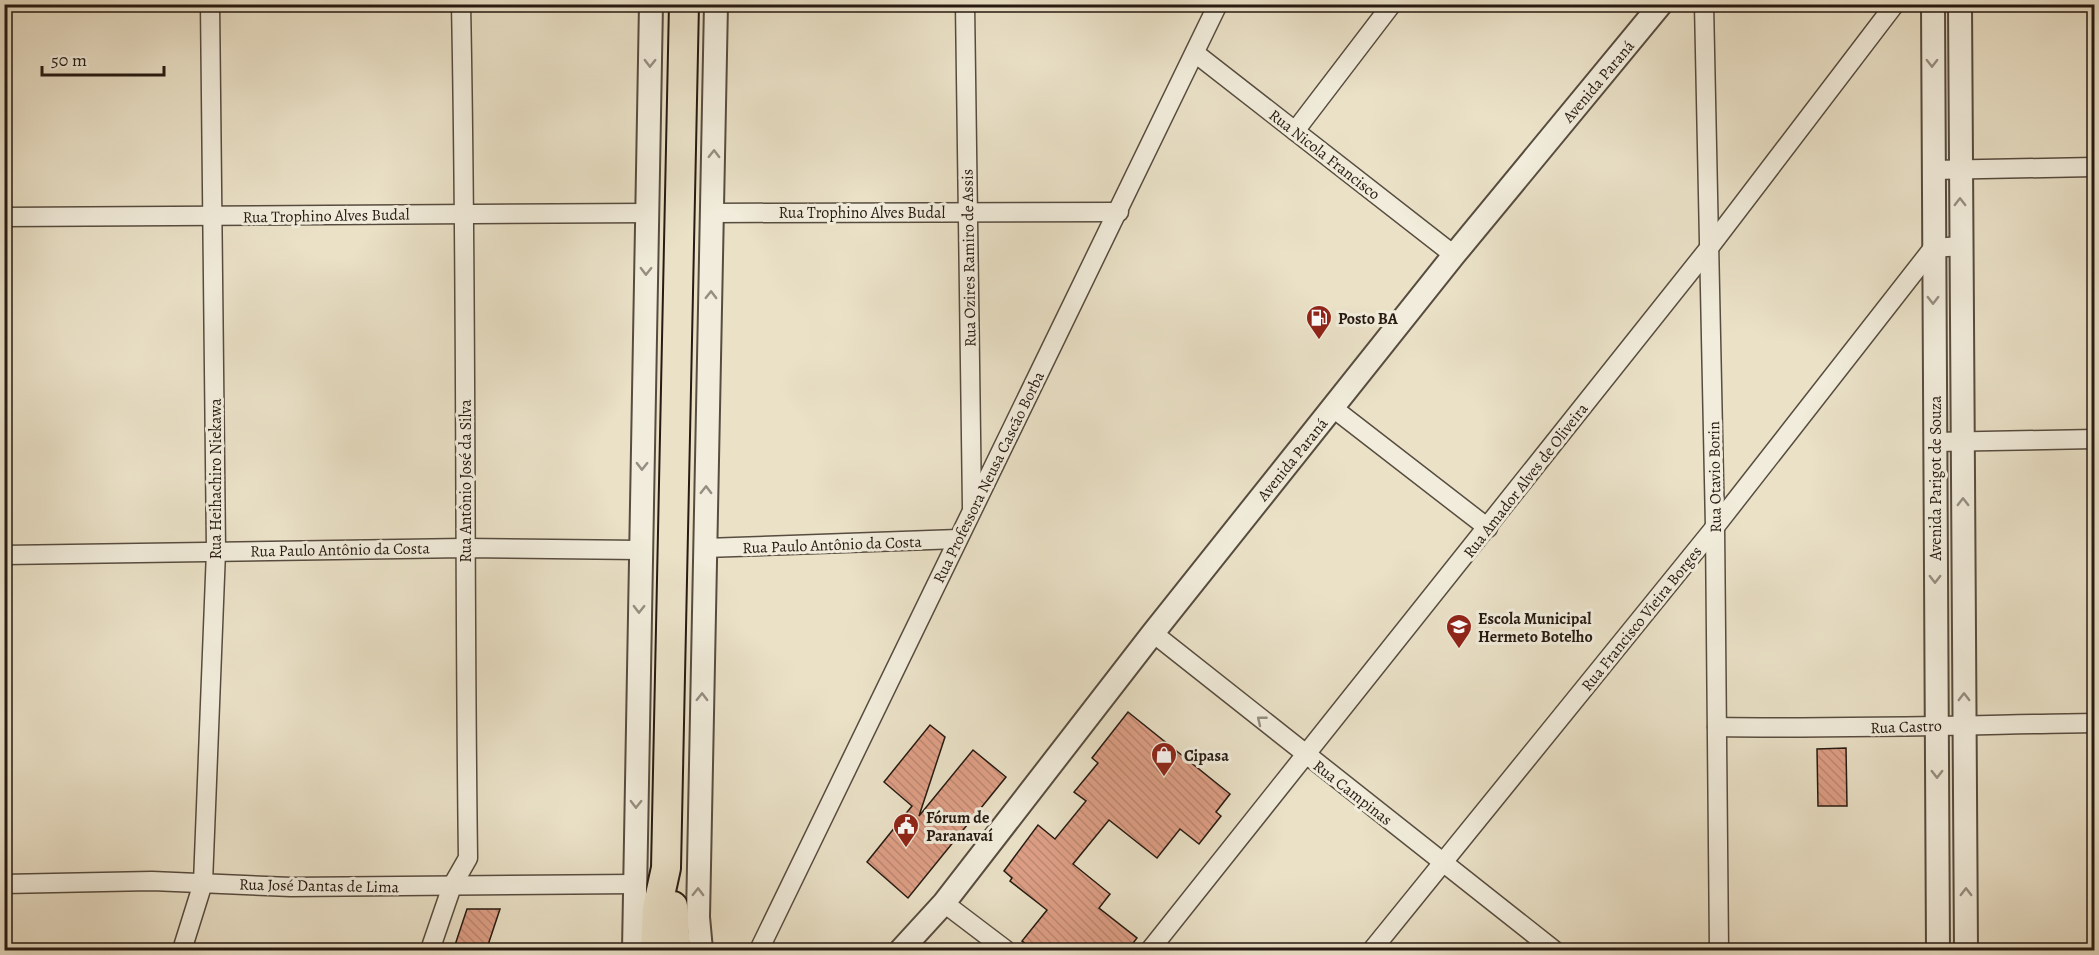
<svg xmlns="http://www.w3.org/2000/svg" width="2099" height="955" font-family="Alegreya,serif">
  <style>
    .building { fill: url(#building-back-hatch); stroke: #261a12; stroke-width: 1.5 }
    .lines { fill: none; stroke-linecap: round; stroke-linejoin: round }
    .minor-casing { stroke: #574c3f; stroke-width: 21 }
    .tertiary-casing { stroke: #574c3f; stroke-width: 26 }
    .primary-casing { stroke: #261a12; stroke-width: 32 }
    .minor { stroke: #f1ecdb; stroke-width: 18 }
    .tertiary { stroke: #f1ecdb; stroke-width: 22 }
    .primary { stroke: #eae1c7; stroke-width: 28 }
    .oneway { stroke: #968e81 }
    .labels { text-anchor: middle; stroke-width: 6; stroke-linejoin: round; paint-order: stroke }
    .street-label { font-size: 16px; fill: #261a12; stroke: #f1ecdb }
    .poi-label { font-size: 16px; font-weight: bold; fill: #261a12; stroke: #f1ecdb; text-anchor: start }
  </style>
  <defs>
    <pattern id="building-back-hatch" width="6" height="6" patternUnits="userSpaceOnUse" patternTransform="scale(1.5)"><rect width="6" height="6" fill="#de9f86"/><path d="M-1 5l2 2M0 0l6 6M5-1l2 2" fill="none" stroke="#be8873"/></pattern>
  </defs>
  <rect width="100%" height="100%" fill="#eae1c7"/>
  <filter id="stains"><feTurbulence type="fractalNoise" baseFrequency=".00333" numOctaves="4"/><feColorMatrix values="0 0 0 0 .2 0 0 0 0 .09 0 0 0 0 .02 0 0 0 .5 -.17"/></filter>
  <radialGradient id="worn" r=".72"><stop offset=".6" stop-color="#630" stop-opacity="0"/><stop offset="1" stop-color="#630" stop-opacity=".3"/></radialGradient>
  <g class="building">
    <polygon points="1128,712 1230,794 1216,812 1221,816 1199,844 1180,829 1157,858 1109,820 1073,864 1110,894 1099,908 1137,938 1127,951 1035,951 1022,941 1047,910 1010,881 1012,878 1004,871 1038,825 1055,839 1086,801 1074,792 1098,763 1092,758"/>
    <polygon points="930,725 945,737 919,816 973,750 1006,777 908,898 867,862 912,806 884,782"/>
    <polygon points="1846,748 1847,806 1818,806 1817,749"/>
    <polygon points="467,909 500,909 486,951 453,951"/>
  </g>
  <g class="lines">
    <defs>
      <g id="minor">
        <polyline points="965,4 972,507"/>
        <polyline points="1704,4 1715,527 1719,950"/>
        <polyline points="1195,53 1454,255"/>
        <polyline points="1295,131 1392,4"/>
        <polyline points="1932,170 2094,167"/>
        <polyline points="712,213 1119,212"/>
        <polyline points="4,217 648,213"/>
        <polyline points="1333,408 1488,528"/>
        <polyline points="1934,442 2094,439"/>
        <polyline points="705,548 958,539"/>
        <polyline points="4,555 464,548 640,550"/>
        <polyline points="1153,633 1554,950"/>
        <path d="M1717,727C1843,729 1969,725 2094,723"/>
        <polyline points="4,884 152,881 291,887 635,884"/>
        <polyline points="944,903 1006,950"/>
        <polyline points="182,950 203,883 216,551 210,4"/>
        <path d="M430,950L452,886L468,858C464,574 467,289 461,4"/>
        <polyline points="759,950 1218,4"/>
        <polyline points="1150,950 1709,248 1895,4"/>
        <polyline points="1372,950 1715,527 1933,248 1961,246"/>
      </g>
      <g id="tertiary">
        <polyline points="1933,4 1938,950"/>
        <polyline points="1960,4 1966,950"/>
        <polyline points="634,950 651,4"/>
        <polyline points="701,950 698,917 716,4"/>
        <polyline points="901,950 944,903 1153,633 1454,255 1661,4"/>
      </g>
      <g id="primary">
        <polyline points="673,906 676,950"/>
        <polyline points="655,950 657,909 666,868 684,4"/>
      </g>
    </defs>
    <use href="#minor" class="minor-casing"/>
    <use href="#tertiary" class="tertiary-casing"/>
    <use href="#primary" class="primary-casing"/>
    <use href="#minor" class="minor"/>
    <use href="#tertiary" class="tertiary"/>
    <use href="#primary" class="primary"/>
  </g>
  <defs><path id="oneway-chevron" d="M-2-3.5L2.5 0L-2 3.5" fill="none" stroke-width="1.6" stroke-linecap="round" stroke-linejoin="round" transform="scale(1.5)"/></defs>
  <g class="oneway">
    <use href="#oneway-chevron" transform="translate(650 63) rotate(91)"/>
    <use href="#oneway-chevron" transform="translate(1932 63) rotate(90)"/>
    <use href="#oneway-chevron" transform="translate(714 154) rotate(-89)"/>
    <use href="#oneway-chevron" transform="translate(1960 202) rotate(-90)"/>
    <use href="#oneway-chevron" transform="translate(646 271) rotate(91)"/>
    <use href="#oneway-chevron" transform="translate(711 295) rotate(-89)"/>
    <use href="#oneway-chevron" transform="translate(1933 300) rotate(90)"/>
    <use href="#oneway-chevron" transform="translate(642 466) rotate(91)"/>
    <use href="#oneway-chevron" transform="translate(706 490) rotate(-89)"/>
    <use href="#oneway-chevron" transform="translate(1963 502) rotate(-90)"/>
    <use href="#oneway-chevron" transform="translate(1935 579) rotate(90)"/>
    <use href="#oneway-chevron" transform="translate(639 609) rotate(91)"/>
    <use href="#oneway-chevron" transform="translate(702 697) rotate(-89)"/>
    <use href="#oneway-chevron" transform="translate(1964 697) rotate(-90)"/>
    <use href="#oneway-chevron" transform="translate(1261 720) rotate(-141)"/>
    <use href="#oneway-chevron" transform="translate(1937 774) rotate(90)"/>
    <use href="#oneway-chevron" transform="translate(636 804) rotate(91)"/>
    <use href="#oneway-chevron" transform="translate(698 892) rotate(-89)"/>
    <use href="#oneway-chevron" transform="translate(1966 892) rotate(-90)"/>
  </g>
  <defs>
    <symbol id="fuel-pin" viewBox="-11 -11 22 30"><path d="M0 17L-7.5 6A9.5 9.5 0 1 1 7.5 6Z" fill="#8f2418" stroke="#f1ecdb"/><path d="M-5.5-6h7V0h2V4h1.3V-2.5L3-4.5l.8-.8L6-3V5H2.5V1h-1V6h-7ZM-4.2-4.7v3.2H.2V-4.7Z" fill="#fff"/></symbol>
    <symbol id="school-pin" viewBox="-11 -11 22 30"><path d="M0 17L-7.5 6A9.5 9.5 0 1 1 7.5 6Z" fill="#8f2418" stroke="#f1ecdb"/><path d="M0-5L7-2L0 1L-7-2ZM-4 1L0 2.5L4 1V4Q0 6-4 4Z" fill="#fff"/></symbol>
    <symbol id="shop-pin" viewBox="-11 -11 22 30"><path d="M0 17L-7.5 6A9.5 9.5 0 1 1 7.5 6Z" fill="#8f2418" stroke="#f1ecdb"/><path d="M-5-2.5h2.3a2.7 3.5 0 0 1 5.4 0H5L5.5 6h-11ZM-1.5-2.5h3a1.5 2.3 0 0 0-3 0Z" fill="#fff"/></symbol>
    <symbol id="civic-pin" viewBox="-11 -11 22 30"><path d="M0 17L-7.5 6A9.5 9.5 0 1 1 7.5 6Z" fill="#8f2418" stroke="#f1ecdb"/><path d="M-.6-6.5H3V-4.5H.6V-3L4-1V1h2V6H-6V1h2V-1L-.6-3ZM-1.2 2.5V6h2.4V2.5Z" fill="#fff"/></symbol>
  </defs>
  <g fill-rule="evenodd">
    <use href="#fuel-pin" x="1304" y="303" width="30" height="40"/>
    <use href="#school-pin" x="1444" y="612" width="30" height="40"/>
    <use href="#shop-pin" x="1149" y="740" width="30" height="40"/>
    <use href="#civic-pin" x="891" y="811" width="30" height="40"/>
  </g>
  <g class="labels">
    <g class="street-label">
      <text transform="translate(1598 81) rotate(-50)" y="6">Avenida Paraná</text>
      <text transform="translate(1325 154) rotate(38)" y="6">Rua Nicola Francisco</text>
      <text x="862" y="218">Rua Trophino Alves Budal</text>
      <text transform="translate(326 215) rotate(-1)" y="6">Rua Trophino Alves Budal</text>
      <text transform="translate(968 258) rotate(-91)" y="6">Rua Ozires Ramiro de Assis</text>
      <text transform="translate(1292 459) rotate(-51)" y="6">Avenida Paraná</text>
      <text transform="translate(988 477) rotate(-64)" y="6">Rua Professora Neusa Cascão Borba</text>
      <text transform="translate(1714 477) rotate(-91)" y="6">Rua Otavio Borin</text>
      <text transform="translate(1935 478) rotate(-90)" y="6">Avenida Parigot de Souza</text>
      <text transform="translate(215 479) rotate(-90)" y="6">Rua Heihachiro Niekawa</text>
      <text transform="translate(1525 480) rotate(-52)" y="6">Rua Amador Alves de Oliveira</text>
      <text transform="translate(465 481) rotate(-90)" y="6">Rua Antônio José da Silva</text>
      <text transform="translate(832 544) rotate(-2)" y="6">Rua Paulo Antônio da Costa</text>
      <text transform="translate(340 549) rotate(-1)" y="6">Rua Paulo Antônio da Costa</text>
      <text transform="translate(1641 618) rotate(-51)" y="6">Rua Francisco Vieira Borges</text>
      <text transform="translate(1906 726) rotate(-2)" y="6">Rua Castro</text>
      <text transform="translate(1353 792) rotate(38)" y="6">Rua Campinas</text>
      <text transform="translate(319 885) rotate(1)" y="6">Rua José Dantas de Lima</text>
    </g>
    <g class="poi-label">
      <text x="1338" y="324">Posto BA</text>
      <text x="1478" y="624">Escola Municipal<tspan x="1478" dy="18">Hermeto Botelho</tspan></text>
      <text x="1184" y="761">Cipasa</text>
      <text x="926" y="823">Fórum de<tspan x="926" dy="18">Paranavaí</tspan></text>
    </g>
  </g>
  <rect width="2099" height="955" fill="none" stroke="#eae1c7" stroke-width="24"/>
  <rect x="6" y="6" width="2087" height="943" fill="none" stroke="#261a12" stroke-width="3"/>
  <rect x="12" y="12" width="2075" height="931" fill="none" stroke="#261a12" stroke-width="1.5"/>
  <path d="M42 66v9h122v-9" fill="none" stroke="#261a12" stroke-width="3"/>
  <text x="51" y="66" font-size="18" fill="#261a12" stroke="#f1ecdb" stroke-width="4.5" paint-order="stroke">50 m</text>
  <rect width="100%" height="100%" filter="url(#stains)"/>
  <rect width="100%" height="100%" fill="url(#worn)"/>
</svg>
